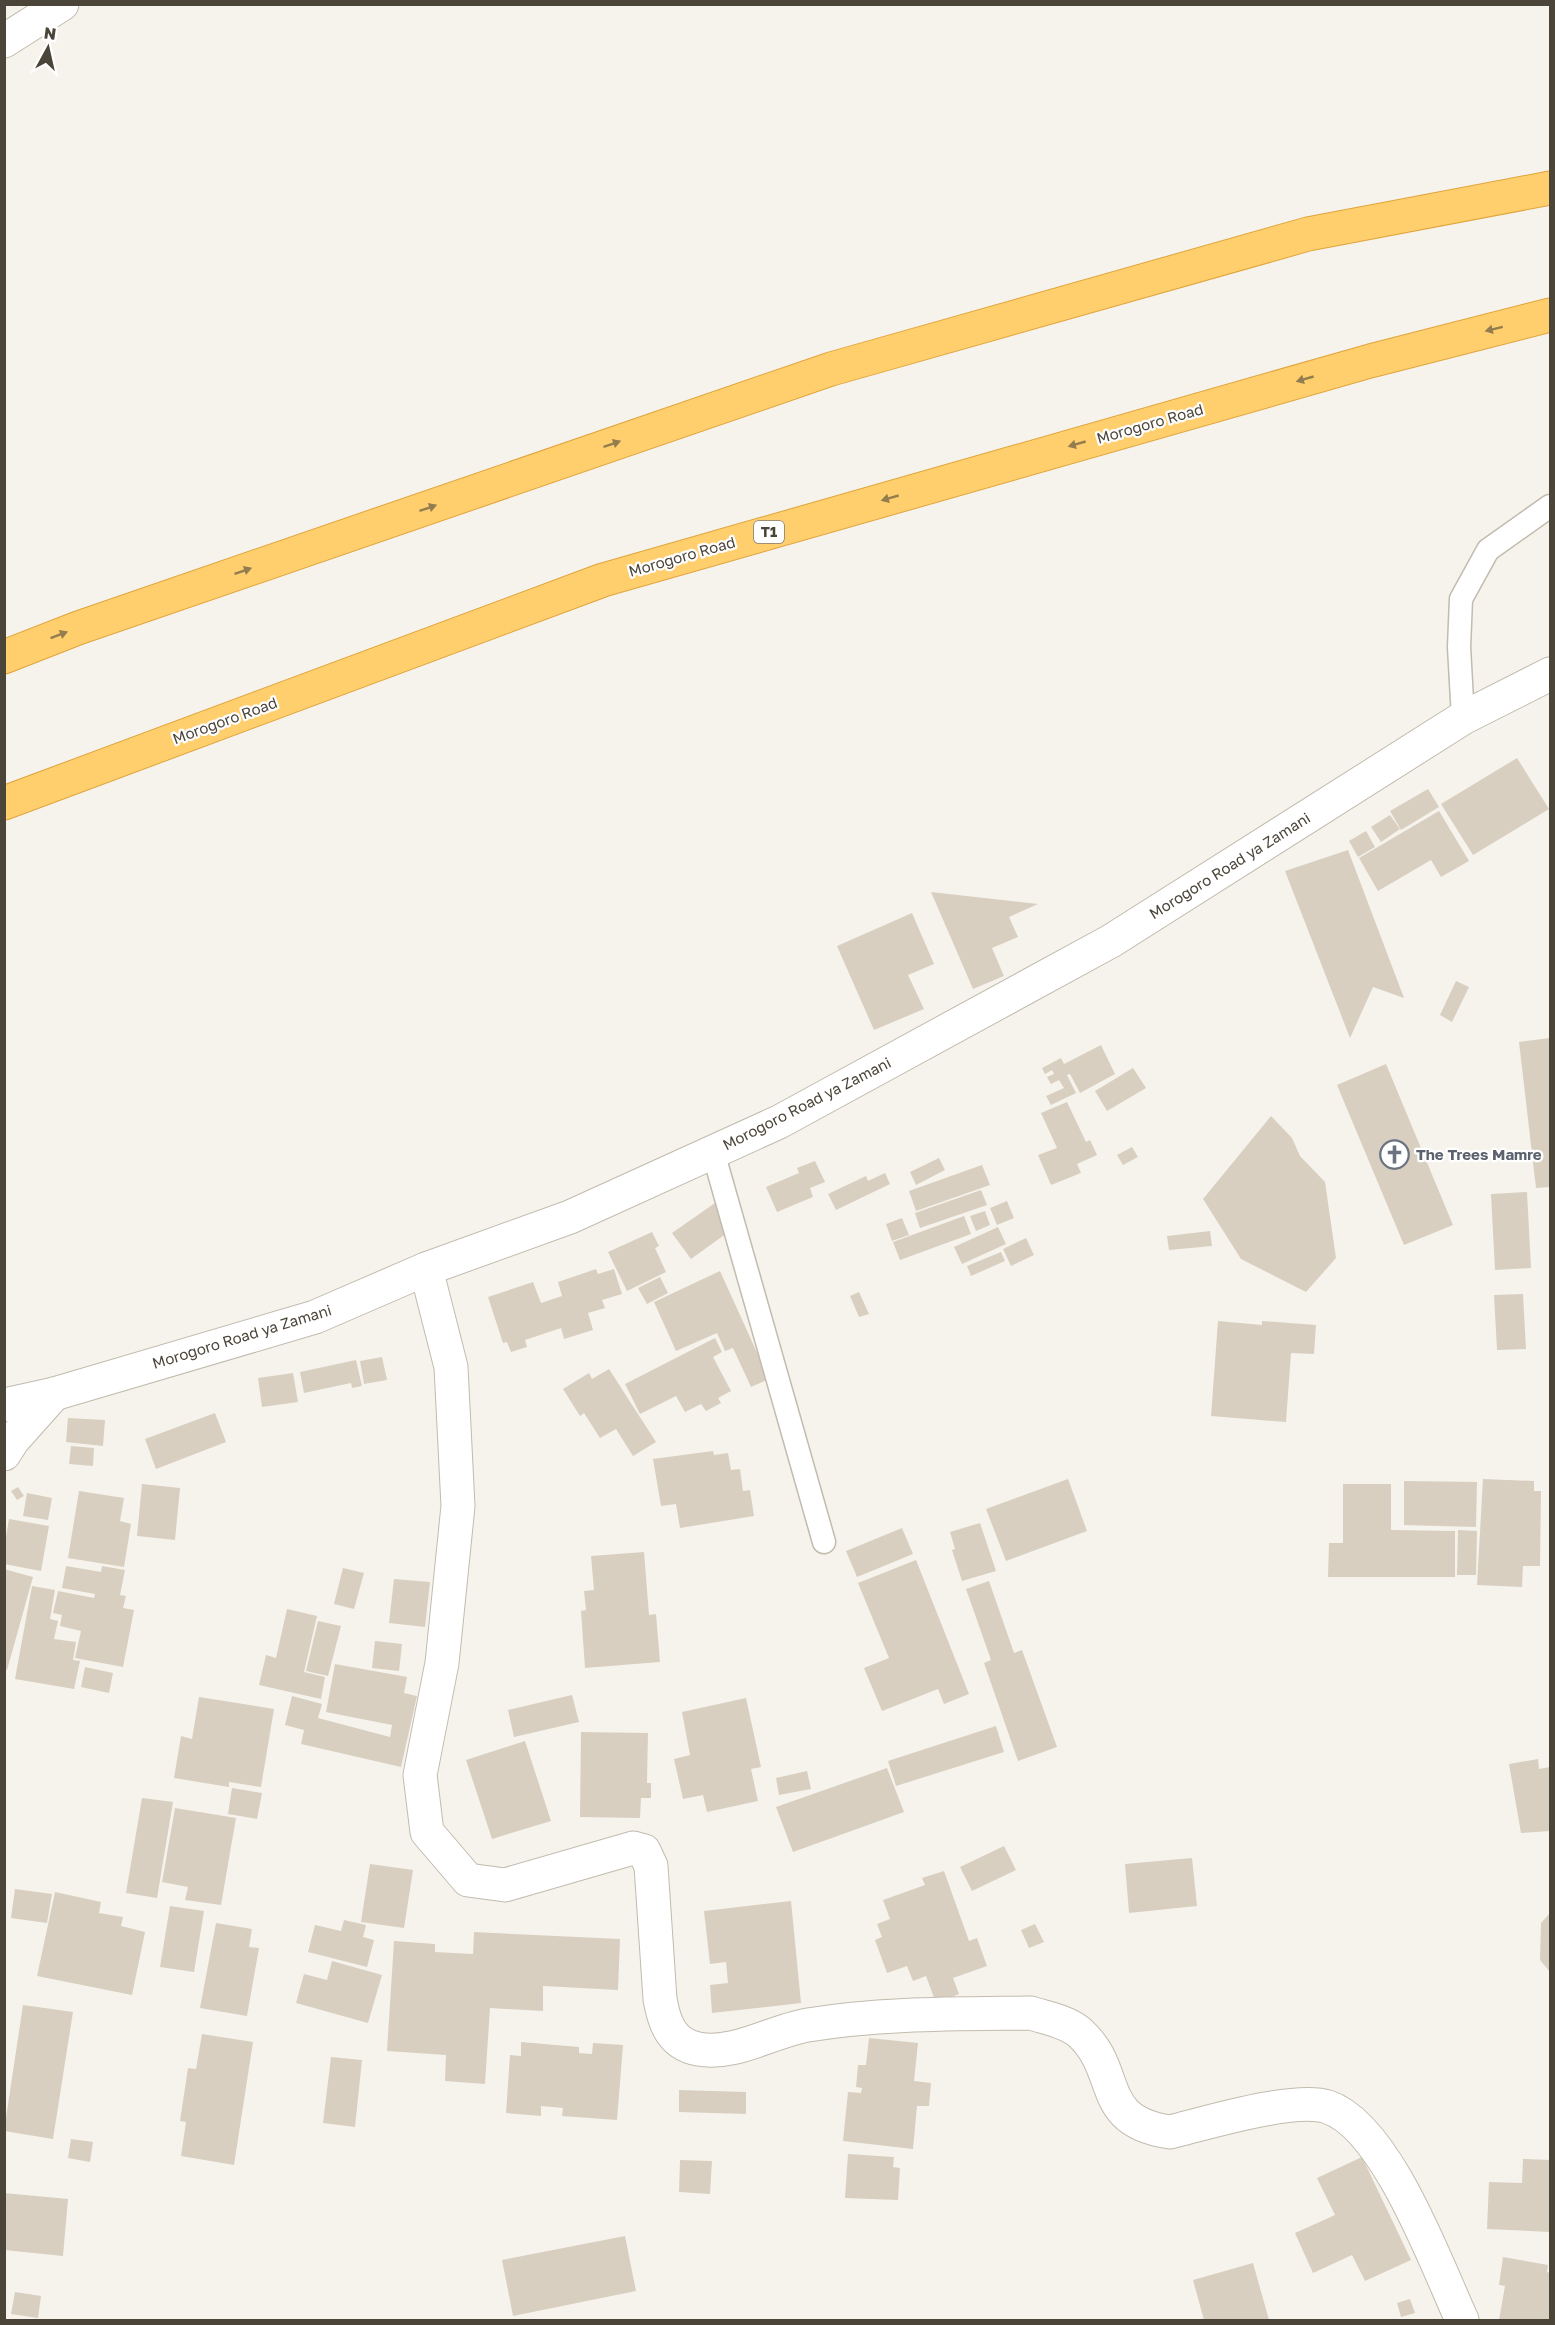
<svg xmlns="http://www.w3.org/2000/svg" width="1555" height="2325" font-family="'Golos Text',sans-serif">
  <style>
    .building { fill: #d8cfc1 }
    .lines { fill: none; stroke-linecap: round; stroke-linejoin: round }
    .lane-casing { stroke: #c2bbae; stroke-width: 25 }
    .street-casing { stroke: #c2bbae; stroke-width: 35 }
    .highway-casing { stroke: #e0a43c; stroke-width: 35 }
    .lane { stroke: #fff; stroke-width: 22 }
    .street { stroke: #fff; stroke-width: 33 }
    .highway { stroke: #ffcf6e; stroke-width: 33 }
    .oneway { fill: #937c4e }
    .labels { text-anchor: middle; stroke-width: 4.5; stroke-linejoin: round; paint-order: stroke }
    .shield { fill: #fff; stroke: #817c74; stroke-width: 1.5 }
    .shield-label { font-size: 14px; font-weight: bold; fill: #4b4439 }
    .street-label { font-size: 15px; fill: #4b4439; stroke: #fff }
    .worship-label { font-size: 15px; font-weight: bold; fill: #5b616d; stroke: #fff; text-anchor: start }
  </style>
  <rect width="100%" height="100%" fill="#f6f3ec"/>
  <g class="building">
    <polygon points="1517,758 1549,809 1473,855 1441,804"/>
    <polygon points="1428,789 1439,807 1401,830 1390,811"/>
    <polygon points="1439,811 1469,861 1441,877 1431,860 1378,891 1359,858"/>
    <polygon points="1390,815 1400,829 1381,842 1371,827"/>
    <polygon points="1366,831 1375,847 1358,857 1349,841"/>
    <polygon points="1348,850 1404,998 1373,987 1350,1038 1285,871"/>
    <polygon points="931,892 1038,904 1009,917 1018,937 992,948 1004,976 973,989"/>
    <polygon points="912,913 934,964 908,975 924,1009 874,1030 837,946"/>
    <polygon points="1456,981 1469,987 1452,1022 1440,1015"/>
    <polygon points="1550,1038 1550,1187 1536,1188 1519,1042"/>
    <polygon points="1101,1045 1115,1074 1080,1093 1070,1074 1067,1075 1076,1093 1051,1105 1046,1096 1064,1088 1059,1080 1051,1084 1047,1077 1054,1074 1052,1070 1045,1074 1042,1068 1061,1058 1064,1064"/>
    <polygon points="1386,1064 1453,1225 1404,1245 1337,1085"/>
    <polygon points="1133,1068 1146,1088 1107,1111 1095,1091"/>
    <polygon points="1067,1102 1086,1142 1090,1140 1097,1155 1077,1164 1081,1173 1051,1185 1038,1155 1057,1148 1041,1113"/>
    <polygon points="1271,1116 1292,1138 1300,1156 1325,1182 1336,1258 1306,1292 1241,1259 1203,1199"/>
    <polygon points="1132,1147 1138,1157 1123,1165 1117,1155"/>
    <polygon points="939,1158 945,1170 916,1185 910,1172"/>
    <polygon points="815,1161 825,1182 810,1188 813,1197 777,1212 766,1187 799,1173 797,1168"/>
    <polygon points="982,1165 990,1185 916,1211 909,1191"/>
    <polygon points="885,1173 890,1184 836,1210 828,1194 866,1176 868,1181"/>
    <polygon points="981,1190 987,1205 920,1228 915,1213"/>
    <polygon points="1527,1192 1531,1268 1495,1270 1491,1194"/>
    <polygon points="1007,1201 1014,1218 997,1225 990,1208"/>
    <polygon points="715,1203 734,1228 691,1259 672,1233"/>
    <polygon points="985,1211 990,1225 976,1231 970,1216"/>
    <polygon points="964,1216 971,1234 900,1260 893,1242"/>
    <polygon points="902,1218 909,1235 892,1241 886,1224"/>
    <polygon points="998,1227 1006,1244 962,1264 954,1247"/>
    <polygon points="1210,1231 1212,1246 1169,1250 1167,1236"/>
    <polygon points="652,1232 659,1246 655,1248 666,1272 627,1291 608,1252"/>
    <polygon points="1026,1238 1034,1255 1011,1266 1003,1249"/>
    <polygon points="1001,1252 1005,1261 971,1276 967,1266"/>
    <polygon points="596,1269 598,1274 614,1269 622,1294 602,1300 605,1308 588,1313 593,1330 564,1339 561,1328 525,1340 527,1347 511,1352 507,1342 503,1343 488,1297 533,1282 541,1303 562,1296 558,1282"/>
    <polygon points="720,1271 769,1379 751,1387 733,1348 725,1351 717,1333 676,1351 654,1302"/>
    <polygon points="660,1277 668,1293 647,1304 638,1288"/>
    <polygon points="859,1292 869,1314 859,1317 850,1296"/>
    <polygon points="1523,1294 1526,1349 1497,1350 1494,1295"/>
    <polygon points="1218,1321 1262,1325 1262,1321 1316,1325 1314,1354 1291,1353 1286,1422 1211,1416"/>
    <polygon points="715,1338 722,1352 713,1357 731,1391 718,1398 721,1403 706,1411 701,1404 685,1412 676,1396 640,1414 625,1384"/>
    <polygon points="382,1357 387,1380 364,1384 360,1361"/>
    <polygon points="356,1360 362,1386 352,1388 351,1383 304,1393 300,1372"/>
    <polygon points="609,1369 656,1442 633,1456 616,1429 600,1438 584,1413 580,1416 563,1389 589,1373 592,1379"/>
    <polygon points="293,1373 298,1402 262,1407 258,1378"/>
    <polygon points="215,1413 226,1442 156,1469 145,1439"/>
    <polygon points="68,1418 105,1420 103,1446 66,1442"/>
    <polygon points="71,1446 94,1448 93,1466 69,1464"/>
    <polygon points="713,1451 714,1455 728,1453 731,1470 740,1469 743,1491 750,1490 754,1516 680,1528 676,1504 661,1506 653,1459"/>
    <polygon points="1068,1479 1087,1531 1006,1561 986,1509"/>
    <polygon points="1483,1479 1534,1481 1534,1491 1541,1491 1540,1566 1523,1566 1522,1587 1477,1585"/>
    <polygon points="1404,1481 1477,1482 1476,1527 1404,1525"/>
    <polygon points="142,1484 180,1488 175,1540 137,1536"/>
    <polygon points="1343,1484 1391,1484 1391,1530 1455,1531 1455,1577 1328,1577 1329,1543 1343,1543"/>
    <polygon points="18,1487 24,1496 17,1500 11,1491"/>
    <polygon points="79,1491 124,1498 120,1521 131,1524 124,1567 68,1558"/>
    <polygon points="27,1493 52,1498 48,1520 23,1516"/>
    <polygon points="9,1519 49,1526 41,1571 4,1564 4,1548"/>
    <polygon points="980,1523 996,1571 962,1581 952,1550 955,1549 950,1532"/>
    <polygon points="902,1528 913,1554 857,1577 846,1551"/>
    <polygon points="1458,1530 1477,1531 1476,1575 1457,1575"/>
    <polygon points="644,1552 649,1615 656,1614 660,1662 585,1668 581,1611 586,1610 584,1591 594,1590 591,1556"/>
    <polygon points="916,1560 969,1694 944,1704 938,1689 882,1711 864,1668 889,1658 858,1583"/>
    <polygon points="66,1566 101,1572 102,1566 125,1570 120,1595 126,1596 123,1608 134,1610 123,1667 75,1658 81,1631 60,1626 62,1615 53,1613 58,1591 94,1598 95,1594 62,1588"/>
    <polygon points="343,1568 364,1573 354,1609 334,1604"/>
    <polygon points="4,1569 33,1577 7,1670 4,1669"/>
    <polygon points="394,1579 430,1582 425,1627 389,1623"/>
    <polygon points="989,1581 1014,1653 1022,1650 1057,1747 1018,1761 984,1663 991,1660 966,1589"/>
    <polygon points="32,1586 55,1590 50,1619 58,1621 54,1639 76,1642 73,1660 80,1661 74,1689 15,1679"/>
    <polygon points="287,1609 317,1616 304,1672 325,1677 321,1699 259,1685 266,1655 276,1658"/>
    <polygon points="318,1621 341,1626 328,1676 306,1671"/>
    <polygon points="375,1641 402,1644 399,1671 372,1668"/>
    <polygon points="335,1664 407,1677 404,1693 417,1696 401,1767 301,1744 304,1730 285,1725 292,1696 322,1704 318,1718 390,1737 392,1725 326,1712"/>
    <polygon points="85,1667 113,1673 109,1693 81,1687"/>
    <polygon points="572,1695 579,1722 514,1737 508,1710"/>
    <polygon points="199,1697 274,1709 261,1787 229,1782 229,1787 174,1778 181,1736 192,1739"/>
    <polygon points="746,1698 761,1767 751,1769 758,1801 707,1812 703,1795 683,1799 674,1759 690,1755 682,1712"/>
    <polygon points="996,1726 1004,1752 896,1786 888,1761"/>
    <polygon points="581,1732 648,1733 647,1783 651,1783 651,1798 641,1798 640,1818 580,1817"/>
    <polygon points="525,1741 551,1821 492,1839 466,1760"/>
    <polygon points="1538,1759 1539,1769 1550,1767 1550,1831 1521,1833 1509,1764"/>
    <polygon points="887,1768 904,1812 793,1852 776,1807"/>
    <polygon points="807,1771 811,1789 779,1795 776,1778"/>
    <polygon points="232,1788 262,1793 257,1819 228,1814"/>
    <polygon points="142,1798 173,1802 157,1898 126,1893"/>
    <polygon points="175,1808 236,1818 221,1905 185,1900 188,1887 162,1882"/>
    <polygon points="1004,1846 1016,1870 972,1891 960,1867"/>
    <polygon points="1192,1858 1197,1906 1129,1913 1125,1864"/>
    <polygon points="370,1864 413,1870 404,1928 361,1922"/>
    <polygon points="944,1871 969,1941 977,1938 987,1966 953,1978 959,1994 936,2003 926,1976 913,1981 907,1966 887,1973 875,1940 882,1937 877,1924 890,1919 883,1900 925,1885 922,1878"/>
    <polygon points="15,1889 52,1894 47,1923 11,1918"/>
    <polygon points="55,1892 101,1902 99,1913 123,1917 121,1926 145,1932 132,1995 37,1976"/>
    <polygon points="791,1901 801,2003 712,2013 710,1985 728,1983 726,1962 710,1964 704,1911"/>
    <polygon points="170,1906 204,1911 194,1972 160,1967"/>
    <polygon points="1550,1913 1550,1972 1540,1960 1541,1923"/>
    <polygon points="344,1920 366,1925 363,1937 374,1940 367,1967 308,1952 315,1925 341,1931"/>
    <polygon points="216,1923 252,1929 249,1947 259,1948 247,2016 200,2008"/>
    <polygon points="1035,1924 1044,1942 1029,1948 1021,1930"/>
    <polygon points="474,1932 620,1939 618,1990 543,1986 543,2011 490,2008 485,2084 445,2081 446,2055 387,2051 394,1941 435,1944 435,1952 473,1954"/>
    <polygon points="332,1961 382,1975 368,2023 296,2003 304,1974 327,1980"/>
    <polygon points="23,2005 73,2012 53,2139 4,2131"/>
    <polygon points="202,2034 253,2042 234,2165 181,2156 186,2122 180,2121 188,2068 196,2069"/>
    <polygon points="869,2038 918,2043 914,2081 931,2083 929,2106 917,2106 913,2149 843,2141 848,2092 861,2093 862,2088 856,2087 858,2065 866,2065"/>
    <polygon points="521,2042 579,2047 579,2053 592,2054 593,2043 623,2045 617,2120 562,2116 563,2108 541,2106 541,2116 506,2113 510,2055 521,2056"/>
    <polygon points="331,2057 362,2060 355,2127 323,2123"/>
    <polygon points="679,2090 746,2092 746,2114 679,2112"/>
    <polygon points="71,2139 93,2142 90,2162 68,2158"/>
    <polygon points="848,2154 894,2157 893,2167 900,2168 898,2200 845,2198"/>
    <polygon points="1362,2157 1411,2260 1365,2281 1352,2255 1313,2273 1295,2233 1335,2215 1317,2178"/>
    <polygon points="1523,2159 1550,2160 1550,2232 1487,2229 1489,2182 1522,2183"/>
    <polygon points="680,2160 712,2161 710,2194 679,2192"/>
    <polygon points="4,2193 68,2199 63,2256 4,2250"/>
    <polygon points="625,2236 636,2291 513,2316 502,2260"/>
    <polygon points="1503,2257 1548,2265 1547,2272 1550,2273 1550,2320 1499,2320 1505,2286 1499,2285"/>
    <polygon points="1253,2263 1269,2320 1204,2320 1193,2280"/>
    <polygon points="15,2292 41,2296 38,2318 11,2314"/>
    <polygon points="1410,2299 1415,2313 1401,2317 1397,2303"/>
  </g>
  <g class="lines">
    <defs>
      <g id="lane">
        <polyline points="1463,718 1459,647 1461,599 1488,550 1550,506"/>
        <polyline points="713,1152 824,1542"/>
      </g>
      <g id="street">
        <polyline points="4,41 62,4"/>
        <path d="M426,1269L451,1367L458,1506L442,1663L420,1775L427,1832L468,1880L505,1885L633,1848L644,1851L651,1866L660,1999C664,2022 671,2044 698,2049C735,2056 772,2031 808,2025C882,2013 957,2014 1031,2013C1046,2018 1066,2021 1079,2032C1123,2071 1094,2121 1170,2132C1207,2123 1295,2096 1328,2107C1387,2127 1437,2266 1462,2320"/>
        <polyline points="4,1405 54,1394 315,1317 426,1269 570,1217 779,1122 1111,941 1463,718 1550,674"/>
        <polyline points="4,1454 13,1440 54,1394"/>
      </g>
      <g id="highway">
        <polyline points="4,657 78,628 831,369 1308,234 1550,188"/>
        <polyline points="4,803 603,580 1370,361 1550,315"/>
      </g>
    </defs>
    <use href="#lane" class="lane-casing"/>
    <use href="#street" class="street-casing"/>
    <use href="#highway" class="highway-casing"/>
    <use href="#lane" class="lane"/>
    <use href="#street" class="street"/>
    <use href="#highway" class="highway"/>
  </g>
  <defs><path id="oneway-solid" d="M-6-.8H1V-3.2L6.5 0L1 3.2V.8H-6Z" transform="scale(1.5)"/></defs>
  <g class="oneway">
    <use href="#oneway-solid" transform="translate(1494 329) rotate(166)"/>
    <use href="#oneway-solid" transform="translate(1305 379) rotate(164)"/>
    <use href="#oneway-solid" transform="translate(612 444) rotate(-19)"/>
    <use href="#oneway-solid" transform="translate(1077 444) rotate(164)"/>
    <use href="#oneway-solid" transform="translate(890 498) rotate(164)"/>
    <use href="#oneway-solid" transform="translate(428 508) rotate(-19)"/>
    <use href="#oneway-solid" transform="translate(243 571) rotate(-19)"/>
    <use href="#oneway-solid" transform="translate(59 635) rotate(-21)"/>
  </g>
  <defs>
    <symbol id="church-ring" viewBox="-11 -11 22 22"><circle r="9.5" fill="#fff" stroke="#6b7280" stroke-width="1.5"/><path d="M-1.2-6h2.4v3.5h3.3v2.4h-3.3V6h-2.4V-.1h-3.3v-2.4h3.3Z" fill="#6b7280"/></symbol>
  </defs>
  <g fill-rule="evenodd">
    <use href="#church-ring" x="1378" y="1138" width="33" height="33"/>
  </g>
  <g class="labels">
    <rect class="shield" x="754" y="521" width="30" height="22" rx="4.5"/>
    <g class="shield-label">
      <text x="769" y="537">T1</text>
    </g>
    <g class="street-label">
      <text transform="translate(1150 424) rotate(-16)" y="5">Morogoro Road</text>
      <text transform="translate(682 557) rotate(-16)" y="5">Morogoro Road</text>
      <text transform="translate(225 721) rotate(-20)" y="5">Morogoro Road</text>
      <text transform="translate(1230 866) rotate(-32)" y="5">Morogoro Road ya Zamani</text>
      <text transform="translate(807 1104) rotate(-27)" y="5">Morogoro Road ya Zamani</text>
      <text transform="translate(242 1337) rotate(-17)" y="5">Morogoro Road ya Zamani</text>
    </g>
    <g class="worship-label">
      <text x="1416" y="1160">The Trees Mamre</text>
    </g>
  </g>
  <rect width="1555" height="2325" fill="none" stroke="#4b4439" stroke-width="12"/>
  <g transform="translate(48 48) rotate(8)" stroke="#ffffff" stroke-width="4.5" paint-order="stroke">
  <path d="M0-4.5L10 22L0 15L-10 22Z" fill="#4b4439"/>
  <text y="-9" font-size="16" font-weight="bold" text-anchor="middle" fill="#4b4439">N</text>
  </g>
</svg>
